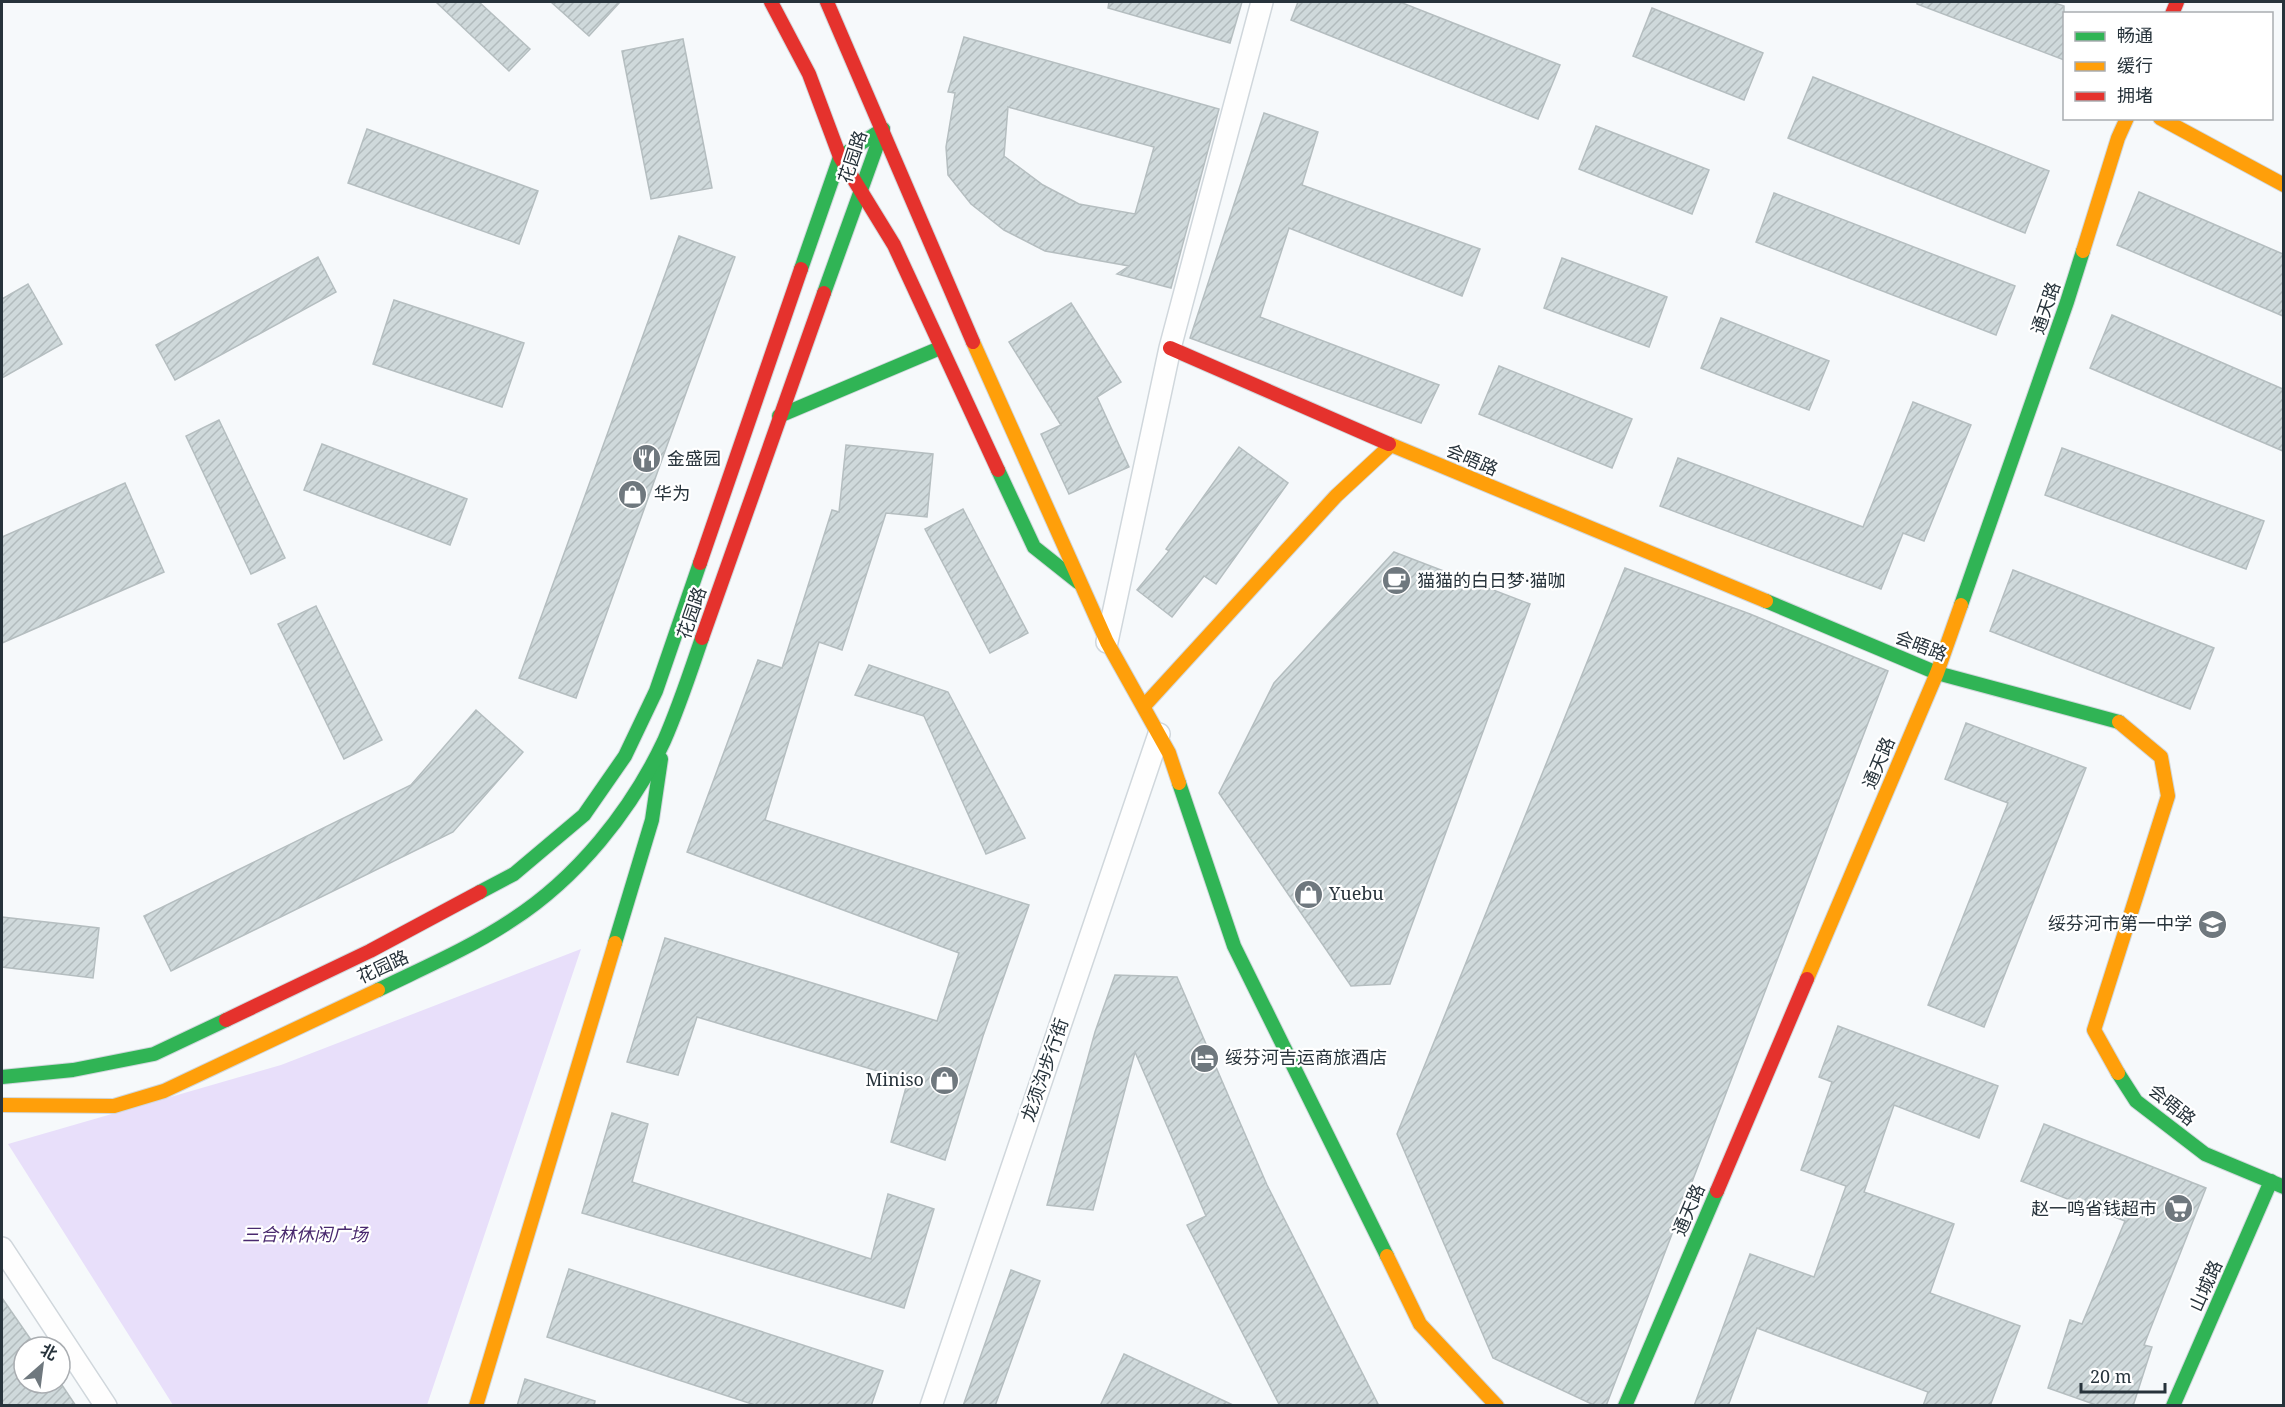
<svg xmlns="http://www.w3.org/2000/svg" width="2285" height="1407" font-family="'Noto Serif','Noto Sans SC',serif">
  <style>
    .green { fill: #e8dffa }
    .building { fill: url(#building-hatch); stroke: #b5bec0; stroke-width: 1.5; fill-rule: evenodd }
    .lines { fill: none; stroke-linecap: round; stroke-linejoin: round }
    .street-casing { stroke: #d0d7dc; stroke-width: 24 }
    .fast-casing { stroke: #d0d7dc; stroke-width: 16 }
    .slow-casing { stroke: #d0d7dc; stroke-width: 16 }
    .jam-casing { stroke: #d0d7dc; stroke-width: 16 }
    .street { stroke: #fefefe; stroke-width: 21 }
    .fast { stroke: #30b455; stroke-width: 14 }
    .slow { stroke: #ff9f0a; stroke-width: 14 }
    .jam { stroke: #e5322d; stroke-width: 14 }
    .labels { text-anchor: middle; stroke-width: 4.5; stroke-linejoin: round; paint-order: stroke }
    .street-label { font-size: 18px; fill: #27333b; stroke: #fff }
    .poi-label { font-size: 18px; fill: #27333b; stroke: #fff; text-anchor: start }
    .park-label { font-size: 18px; font-style: italic; fill: #49296e; stroke: #fff }
  </style>
  <defs>
    <pattern id="building-hatch" width="6" height="6" patternUnits="userSpaceOnUse" patternTransform="scale(1.5)"><rect width="6" height="6" fill="#cfd9db"/><path d="M-1 1l2-2M0 6l6-6M5 7l2-2" fill="none" stroke="#b2bbbd"/></pattern>
  </defs>
  <rect width="100%" height="100%" fill="#f6f9fb"/>
  <polygon class="green" points="581,949 427,1405 173,1405 8,1144 281,1065"/>
  <g class="building">
    <polygon points="436,2 479,2 530,49 509,71"/>
    <polygon points="551,2 620,2 589,36"/>
    <polygon points="1109,2 1242,2 1230,43 1108,8"/>
    <polygon points="1298,2 1400,2 1560,65 1538,119 1291,20"/>
    <polygon points="1917,2 2052,2 2064,6 2064,60 1917,4"/>
    <polygon points="1652,8 1763,53 1744,100 1633,56"/>
    <path d="M964,37L1219,109L1171,288L1117,274L1129,266L1045,251L1004,230L971,204L948,175L946,147L955,93L948,92ZM1008,107L1154,147L1135,214L1079,204L1043,185L1004,156Z"/>
    <polygon points="683,39 712,188 651,199 622,51"/>
    <polygon points="1813,77 2049,171 2025,233 1788,138"/>
    <polygon points="1264,113 1318,132 1302,185 1480,249 1462,296 1289,228 1260,317 1439,385 1421,423 1190,338"/>
    <polygon points="1596,126 1709,170 1692,214 1579,169"/>
    <polygon points="367,129 538,191 519,244 348,183"/>
    <polygon points="2139,192 2283,254 2283,316 2117,245"/>
    <polygon points="1774,193 2015,286 1996,335 1756,242"/>
    <polygon points="679,236 735,257 576,698 519,678"/>
    <polygon points="318,257 336,292 175,380 156,345"/>
    <polygon points="1562,258 1667,297 1649,347 1544,308"/>
    <polygon points="28,284 62,344 2,378 2,299"/>
    <polygon points="394,300 524,343 502,407 373,364"/>
    <polygon points="1071,303 1121,382 1097,397 1129,467 1069,494 1041,434 1061,425 1009,342"/>
    <polygon points="2112,315 2283,389 2283,451 2090,368"/>
    <polygon points="1721,318 1829,361 1809,410 1701,368"/>
    <polygon points="1499,366 1632,419 1612,468 1479,414"/>
    <polygon points="1913,402 1971,425 1924,541 1903,533 1881,589 1660,506 1678,458 1863,527"/>
    <polygon points="219,420 285,558 251,574 186,436"/>
    <polygon points="322,444 467,499 450,545 304,490"/>
    <polygon points="846,445 933,454 927,517 886,513 842,650 819,642 765,820 1029,905 983,1036 945,1160 891,1142 908,1080 697,1017 678,1075 627,1062 665,938 937,1021 959,953 687,852 758,660 782,668 832,510 839,512"/>
    <polygon points="1239,447 1288,483 1216,584 1204,576 1172,617 1137,590 1169,551 1166,549"/>
    <polygon points="2062,448 2264,521 2246,569 2045,495"/>
    <polygon points="125,483 164,572 2,643 2,537"/>
    <polygon points="963,509 1028,633 990,653 925,529"/>
    <polygon points="1394,552 1530,604 1390,984 1351,986 1219,793 1274,683"/>
    <polygon points="1625,568 1750,614 1888,671 1606,1406 1596,1406 1493,1358 1397,1134"/>
    <polygon points="2013,570 2214,648 2190,709 1990,631"/>
    <polygon points="316,606 382,740 344,759 278,624"/>
    <polygon points="869,665 948,692 1025,838 986,854 924,716 855,695"/>
    <polygon points="476,710 523,752 453,832 171,971 144,916 411,785"/>
    <polygon points="1966,723 2086,768 1984,1027 1928,1005 2008,803 1945,779"/>
    <polygon points="2,917 99,928 93,978 2,967"/>
    <polygon points="1115,975 1177,977 1267,1185 1379,1406 1280,1406 1187,1225 1206,1216 1135,1052 1093,1210 1047,1205 1095,1032"/>
    <polygon points="1838,1026 1998,1086 1979,1138 1894,1105 1864,1192 1954,1224 1930,1293 2020,1326 1990,1406 1923,1406 1928,1392 1757,1328 1728,1406 1694,1406 1750,1254 1814,1277 1846,1186 1801,1170 1832,1082 1819,1077"/>
    <polygon points="612,1113 648,1124 632,1182 871,1259 888,1194 934,1209 904,1308 582,1213"/>
    <polygon points="2044,1124 2206,1188 2144,1345 2152,1347 2133,1406 2099,1406 2048,1388 2070,1320 2082,1324 2125,1221 2021,1181"/>
    <polygon points="569,1269 883,1371 871,1406 758,1406 547,1337"/>
    <polygon points="1011,1270 1040,1281 995,1406 963,1406"/>
    <polygon points="2,1298 36,1347 24,1347 24,1383 60,1382 76,1406 2,1406"/>
    <polygon points="1124,1354 1235,1406 1100,1406"/>
    <polygon points="525,1379 595,1401 594,1406 517,1406"/>
  </g>
  <g class="lines">
    <defs>
      <g id="street">
        <polyline points="1107,642 1170,348 1262,2"/>
        <polyline points="2,1248 106,1406"/>
        <polyline points="931,1406 1159,734"/>
      </g>
      <g id="fast">
        <polyline points="801,269 840,157 883,129"/>
        <polyline points="824,293 883,129"/>
        <polyline points="779,416 940,348"/>
        <polyline points="998,470 1034,547 1078,582"/>
        <polyline points="1766,601 1937,673 2119,722"/>
        <polyline points="1961,605 2067,302 2083,251"/>
        <polyline points="1179,783 1234,946 1387,1256"/>
        <polyline points="480,892 514,874 584,815 625,756 656,691 700,563"/>
        <polyline points="615,943 652,820 661,759"/>
        <path d="M378,990C423,968 470,948 512,920C577,878 631,811 664,741C679,707 690,673 702,638"/>
        <polyline points="2118,1073 2136,1101 2205,1154 2284,1187"/>
        <polyline points="2,1077 73,1070 154,1054 226,1020"/>
        <polyline points="1625,1406 1717,1191"/>
        <polyline points="2173,1406 2271,1181"/>
      </g>
      <g id="slow">
        <polyline points="2160,118 2284,185"/>
        <polyline points="2083,251 2118,138 2127,118"/>
        <polyline points="973,342 1107,642 1169,753 1179,783"/>
        <polyline points="1389,444 1766,601"/>
        <polyline points="1144,706 1336,496 1391,445"/>
        <polyline points="1807,979 1937,673 1961,605"/>
        <polyline points="2118,1073 2094,1030 2168,796 2161,757 2119,722"/>
        <polyline points="2,1105 114,1106 164,1091 378,990"/>
        <polyline points="1387,1256 1420,1324 1497,1406"/>
        <polyline points="476,1406 615,943"/>
      </g>
      <g id="jam">
        <polyline points="771,2 809,74 840,157 894,245 998,470"/>
        <polyline points="827,2 973,342"/>
        <polyline points="2172,14 2177,2"/>
        <polyline points="1170,348 1389,444"/>
        <polyline points="700,563 801,269"/>
        <polyline points="702,638 824,293"/>
        <polyline points="226,1020 370,951 480,892"/>
        <polyline points="1717,1191 1807,979"/>
      </g>
    </defs>
    <use href="#street" class="street-casing"/>
    <use href="#fast" class="fast-casing"/>
    <use href="#slow" class="slow-casing"/>
    <use href="#jam" class="jam-casing"/>
    <use href="#street" class="street"/>
    <use href="#fast" class="fast"/>
    <use href="#slow" class="slow"/>
    <use href="#jam" class="jam"/>
  </g>
  <defs>
    <symbol id="restaurant-disc" viewBox="-11 -11 22 22"><circle r="9.5" fill="#6f787e" stroke="#fff"/><path d="M-5-6h1v4h1v-4h1v4h1v-4h1v5L-1.5 .5V6h-2V.5L-5-1ZM5-6V6H3V1.5H1.5Q1.5-4 5-6Z" fill="#fff"/></symbol>
    <symbol id="shop-disc" viewBox="-11 -11 22 22"><circle r="9.5" fill="#6f787e" stroke="#fff"/><path d="M-5-2.5h2.3a2.7 3.5 0 0 1 5.4 0H5L5.5 6h-11ZM-1.5-2.5h3a1.5 2.3 0 0 0-3 0Z" fill="#fff"/></symbol>
    <symbol id="cafe-disc" viewBox="-11 -11 22 22"><circle r="9.5" fill="#6f787e" stroke="#fff"/><path d="M-5.5-4.5H6V0H3Q3 3.5 0 3.5H-2.5Q-5.5 3.5-5.5 0ZM3-3.2v2h1.7v-2ZM-6 4.5H4V6H-6Z" fill="#fff"/></symbol>
    <symbol id="school-disc" viewBox="-11 -11 22 22"><circle r="9.5" fill="#6f787e" stroke="#fff"/><path d="M0-5L7-2L0 1L-7-2ZM-4 1L0 2.5L4 1V4Q0 6-4 4Z" fill="#fff"/></symbol>
    <symbol id="hotel-disc" viewBox="-11 -11 22 22"><circle r="9.5" fill="#6f787e" stroke="#fff"/><path d="M-6-4.5h1.5V1H6V5H4.5V3h-9V5H-6ZM-4 0a1.8 1.8 0 1 1 3.6 0ZM.5 0V-2.5h3Q6-2.5 6 0Z" fill="#fff"/></symbol>
    <symbol id="supermarket-disc" viewBox="-11 -11 22 22"><circle r="9.5" fill="#6f787e" stroke="#fff"/><path d="M-6-5.5h2.5l.6 2H6L4.5 2H-2.5L-4.4-4H-6ZM-1.5 3.2a1.3 1.3 0 1 0 .1 0ZM3 3.2a1.3 1.3 0 1 0 .1 0Z" fill="#fff"/></symbol>
  </defs>
  <g fill-rule="evenodd">
    <use href="#restaurant-disc" x="630" y="442" width="33" height="33"/>
    <use href="#shop-disc" x="616" y="478" width="33" height="33"/>
    <use href="#cafe-disc" x="1380" y="564" width="33" height="33"/>
    <use href="#shop-disc" x="1292" y="878" width="33" height="33"/>
    <use href="#school-disc" x="2196" y="908" width="33" height="33"/>
    <use href="#hotel-disc" x="1188" y="1042" width="33" height="33"/>
    <use href="#shop-disc" x="928" y="1064" width="33" height="33"/>
    <use href="#supermarket-disc" x="2162" y="1192" width="33" height="33"/>
  </g>
  <g class="labels">
    <g class="street-label">
      <text transform="translate(853 157) rotate(-72)" y="6">花园路</text>
      <text transform="translate(2046 308) rotate(-71)" y="6">通天路</text>
      <text transform="translate(1472 460) rotate(23)" y="6">会晤路</text>
      <text transform="translate(692 613) rotate(-71)" y="6">花园路</text>
      <text transform="translate(1921 646) rotate(21)" y="6">会晤路</text>
      <text transform="translate(1879 763) rotate(-67)" y="6">通天路</text>
      <text transform="translate(383 967) rotate(-25)" y="6">花园路</text>
      <text transform="translate(1045 1070) rotate(-71)" y="6">龙须沟步行街</text>
      <text transform="translate(2172 1105) rotate(39)" y="6">会晤路</text>
      <text transform="translate(1689 1210) rotate(-67)" y="6">通天路</text>
      <text transform="translate(2206 1286) rotate(-66)" y="6">山城路</text>
    </g>
    <g class="poi-label">
      <text x="667" y="465">金盛园</text>
      <text x="654" y="500">华为</text>
      <text x="1417" y="587">猫猫的白日梦·猫咖</text>
      <text x="1329" y="900">Yuebu</text>
      <text x="2192" y="930" text-anchor="end">绥芬河市第一中学</text>
      <text x="1225" y="1064">绥芬河吉运商旅酒店</text>
      <text x="924" y="1086" text-anchor="end">Miniso</text>
      <text x="2157" y="1215" text-anchor="end">赵一鸣省钱超市</text>
    </g>
    <g class="park-label">
      <text x="305" y="1241">三合林休闲广场</text>
    </g>
  </g>
  <rect width="2285" height="1407" fill="none" stroke="#27333b" stroke-width="6"/>
  <rect x="2063" y="12" width="210" height="108" fill="#ffffff" stroke="#a9adb1" stroke-width="1.5"/>
  <rect x="2075" y="32" width="30" height="9" fill="#30b455" stroke="#a9adb1" stroke-width="1.5"/>
  <text x="2117" y="42" font-size="18" fill="#27333b">畅通</text>
  <rect x="2075" y="62" width="30" height="9" fill="#ff9f0a" stroke="#a9adb1" stroke-width="1.5"/>
  <text x="2117" y="72" font-size="18" fill="#27333b">缓行</text>
  <rect x="2075" y="92" width="30" height="9" fill="#e5322d" stroke="#a9adb1" stroke-width="1.5"/>
  <text x="2117" y="102" font-size="18" fill="#27333b">拥堵</text>
  <g transform="translate(42 1365) rotate(28)"><circle r="28" fill="#ffffff" stroke="#a9adb1" stroke-width="1.5"/>
  <path d="M0-4.5L10 22L0 15L-10 22Z" fill="#6f787e"/>
  <text y="-9" font-size="16" font-weight="bold" text-anchor="middle" fill="#27333b">北</text>
  </g>
  <path d="M2081 1383v9h84v-9" fill="none" stroke="#27333b" stroke-width="3"/>
  <text x="2090" y="1383" font-size="18" fill="#27333b" stroke="#ffffff" stroke-width="4.5" paint-order="stroke">20 m</text>
</svg>
